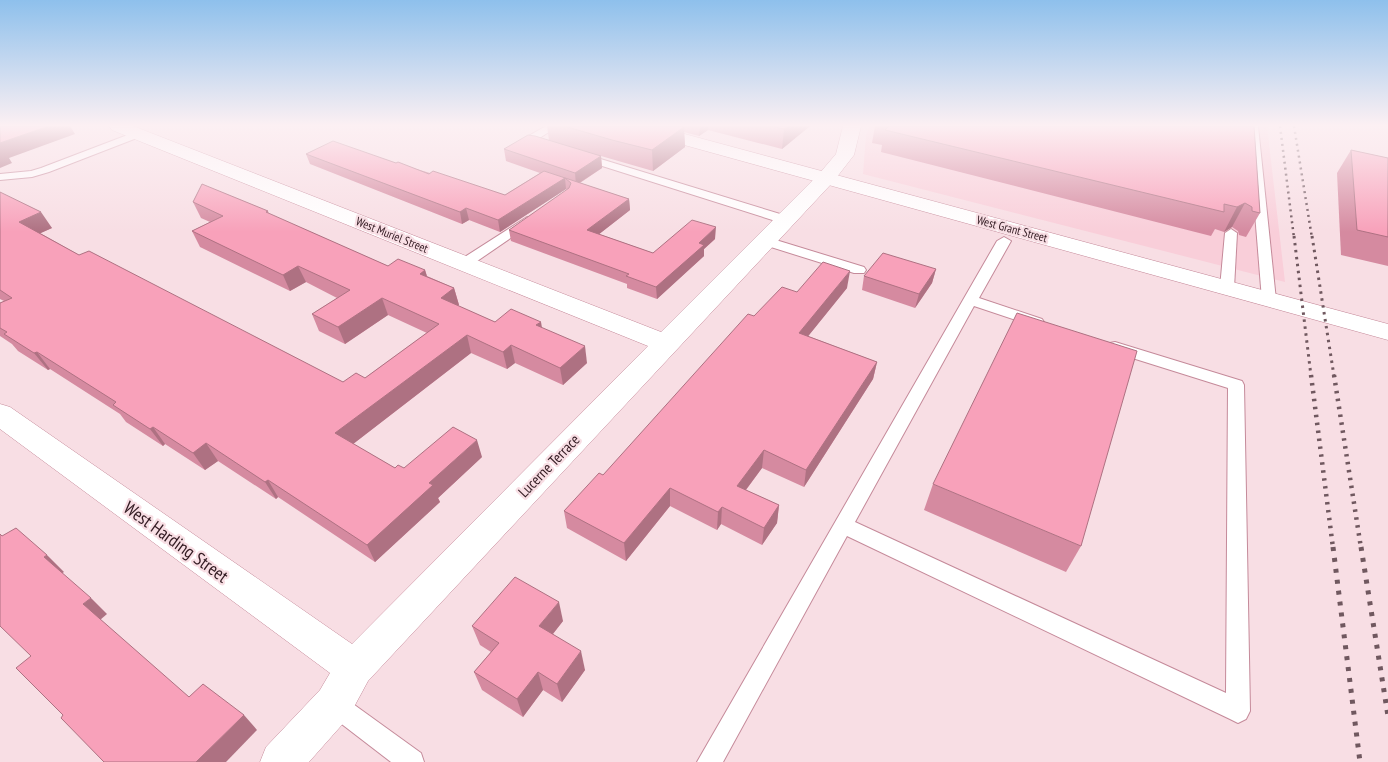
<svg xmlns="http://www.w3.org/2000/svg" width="1388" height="762" font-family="'PT Sans Narrow',sans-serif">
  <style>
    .built { fill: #f9ced9 }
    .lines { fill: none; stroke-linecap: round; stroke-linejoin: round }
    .service-casing { stroke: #c58a9a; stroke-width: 2 }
    .minor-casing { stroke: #c58a9a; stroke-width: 1 }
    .tertiary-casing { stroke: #c58a9a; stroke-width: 1 }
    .service { fill: #fff; fill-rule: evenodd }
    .minor { fill: #fff; fill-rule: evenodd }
    .tertiary { fill: #fff; fill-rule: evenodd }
    .rail-far3 { stroke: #70585f; stroke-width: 2.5; stroke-dasharray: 2 4; stroke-linecap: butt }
    .rail-far2 { stroke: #70585f; stroke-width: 3; stroke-dasharray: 2.5 4.5; stroke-linecap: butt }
    .rail-far1 { stroke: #70585f; stroke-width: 4.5; stroke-dasharray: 2.5 5.5; stroke-linecap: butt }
    .rail { stroke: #70585f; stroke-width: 5; stroke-dasharray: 4 7; stroke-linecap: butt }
    .wall { fill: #d58aa0 }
    .shaded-wall { fill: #ae7182 }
    .building { fill: #f8a1ba; stroke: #ae7182 }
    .labels { text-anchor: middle; stroke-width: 4.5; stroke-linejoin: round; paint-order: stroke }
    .far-street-label { font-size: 12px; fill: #311a21; stroke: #f8dee4 }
    .street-label { font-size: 15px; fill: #311a21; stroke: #f8dee4 }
    .near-street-label { font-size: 18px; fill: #311a21; stroke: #f8dee4 }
  </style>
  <rect width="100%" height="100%" fill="#f8dee4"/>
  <polygon class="built" points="870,126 1267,126 1285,282 863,174 866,135"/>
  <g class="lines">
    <defs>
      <g id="service">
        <path d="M546,126H558L538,139L546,144L545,146C539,148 528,145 524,140L525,138Z"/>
        <polygon points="1248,126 1258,126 1276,300 1274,303 1264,303 1262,300"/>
        <polygon points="138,131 143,134 142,136 49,172 32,177 0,180 0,174 31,171 41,168"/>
        <polygon points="581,153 790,217 792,220 786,224 782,223 577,158 575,156 577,154"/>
        <polygon points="527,217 531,218 533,221 531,224 470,266 460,266 458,263 460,260"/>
        <polygon points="1231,229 1237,233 1234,288 1232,291 1222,291 1220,288 1225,233"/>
        <polygon points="766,237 864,267 866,270 864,273 854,273 761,244 759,241 761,238"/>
        <polygon points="1004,237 1011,241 979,298 1042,319 1044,322 1042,325 1037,327 974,306 855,522 1226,693 1228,388 1110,351 1107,347 1110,343 1115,342 1242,381 1244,385 1250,711 1246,719 1238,723 1230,719 847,536 723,762 697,762 963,300 997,241"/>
        <polygon points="334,692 342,696 421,753 424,762 391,762 326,712 322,704 326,696"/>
      </g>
      <polygon id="minor" points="109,126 133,126 661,332 819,174 836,154 843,126 861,126 854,155 833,182 368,681 348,718 309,762 260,762 266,747 320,690 330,673 0,429 0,404 10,407 352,644 648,346 112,130"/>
      <polygon id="tertiary" points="627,126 655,126 1388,324 1388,340 630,130"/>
    </defs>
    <use href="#service" class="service-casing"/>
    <use href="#minor" class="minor-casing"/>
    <use href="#tertiary" class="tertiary-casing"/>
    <use href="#service" class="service"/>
    <use href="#minor" class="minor"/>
    <use href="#tertiary" class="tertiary"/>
    <g class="rail-far3">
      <polyline points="1280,126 1294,238"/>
      <polyline points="1294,126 1312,238"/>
    </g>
    <g class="rail-far2">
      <polyline points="1294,236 1311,376"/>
      <polyline points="1312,236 1334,376"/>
    </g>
    <g class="rail-far1">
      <polyline points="1311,375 1333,548"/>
      <polyline points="1334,375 1361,548"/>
    </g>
    <g class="rail">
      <polyline points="1333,547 1360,762"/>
      <polyline points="1361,547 1388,716"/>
    </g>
  </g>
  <g class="wall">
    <polygon points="547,126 810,126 782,149 708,130 699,136 684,132 685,147 653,171 601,156 602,168 580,183 629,199 630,210 599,234 653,253 715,239 704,249 704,256 657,299 627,288 627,284 511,241 509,230 567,190 566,189 500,232 469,220 462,224 310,164 306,154 396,163 505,195 540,173 506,161 504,149 549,140"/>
    <polygon points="875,126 1254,126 1260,213 1246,237 1239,235 1238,231 1232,227 1224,232 1215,229 1211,236 881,152 882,145 872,143"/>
    <polygon points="1351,150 1388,158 1388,266 1341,255 1337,173"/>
    <polygon points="0,192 52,228 40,233 79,255 343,382 365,378 427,333 388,315 345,344 319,331 312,314 337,298 306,282 290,291 200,247 192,231 210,222 201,218 193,202 268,211 269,214 388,266 425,270 427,276 454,288 459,305 458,306 495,322 541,322 541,327 587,363 563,385 515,363 507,369 471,353 353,444 395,468 404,468 482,457 438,498 440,502 375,562 278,497 276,499 218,461 205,470 165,444 163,446 126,422 120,414 50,369 48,370 18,351 12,344 0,336 0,303 4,301 0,299"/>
    <polygon points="936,269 932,283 915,308 862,290 864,276"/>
    <polygon points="847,288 808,336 877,362 873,379 804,487 762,468 746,490 779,505 777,523 762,545 721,524 717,530 670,506 626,561 567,528 564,511 603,475 754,316 797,292"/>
    <polygon points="933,484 1081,546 1066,572 924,510"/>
    <polygon points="563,621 553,634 585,670 562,702 543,690 523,717 482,690 474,672 491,652 480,645 472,626"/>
  </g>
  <g class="shaded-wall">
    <polygon points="49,126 70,126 75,134 9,158 12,163 0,168 0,143"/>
    <polygon points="700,126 708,126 708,130 699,136"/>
    <polygon points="788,126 810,126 782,149 784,129"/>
    <polygon points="684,127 685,147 653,171 652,150"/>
    <polygon points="601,156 602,168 576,185 575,173"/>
    <polygon points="565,178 566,189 500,232 498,220"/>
    <polygon points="629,199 630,210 589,242 587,230"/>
    <polygon points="1245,203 1232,227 1224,232 1237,207"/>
    <polygon points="466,208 469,220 462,224 460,212"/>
    <polygon points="41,212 52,228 30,238 19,222"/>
    <polygon points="716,227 715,239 704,249 704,256 657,299 656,287 699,243"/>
    <polygon points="298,266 306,282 290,291 283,275"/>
    <polygon points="936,269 932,283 915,308 919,294"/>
    <polygon points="425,270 430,287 420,274"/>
    <polygon points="850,271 847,288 797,350 799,333"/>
    <polygon points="454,288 459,305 445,315 441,298"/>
    <polygon points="382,298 388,315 345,344 338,327"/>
    <polygon points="541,322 544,339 536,325"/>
    <polygon points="467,335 471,353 344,451 335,433"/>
    <polygon points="511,345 515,363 507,369 503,352"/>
    <polygon points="585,346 587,363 563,385 560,368"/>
    <polygon points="37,352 50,369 48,370 34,353"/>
    <polygon points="877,362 873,379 804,487 806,470"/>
    <polygon points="153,427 165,444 163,446 150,429"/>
    <polygon points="477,440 482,457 438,498 440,502 375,562 367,545 429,483"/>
    <polygon points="206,443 218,461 205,470 193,453"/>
    <polygon points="764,450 762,468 736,503 737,486"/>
    <polygon points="268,480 278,497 276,499 265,482"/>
    <polygon points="670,488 670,506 626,561 624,543"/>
    <polygon points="779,505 777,523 762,545 764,528"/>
    <polygon points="722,507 721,524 717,530 718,512"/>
    <polygon points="47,555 64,572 61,574 44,557"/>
    <polygon points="91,598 107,614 100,620 83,604"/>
    <polygon points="559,602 563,621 544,645 539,626"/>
    <polygon points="581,651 585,670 562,702 557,684"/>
    <polygon points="538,672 543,690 523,717 517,699"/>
    <polygon points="244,715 257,730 226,762 196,762"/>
  </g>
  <g class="building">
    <polygon points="0,126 49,126 0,143"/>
    <polygon points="564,126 680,126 684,127 652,150 612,140"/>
    <polygon points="770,126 788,126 784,129"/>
    <polygon points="889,126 1254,126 1260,213 1252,211 1252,207 1245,203 1237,207 1224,204 1224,212 885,130"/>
    <polygon points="528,135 535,136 601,156 575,173 504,149"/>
    <polygon points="333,141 396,163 398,162 429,174 433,171 505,195 544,171 629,199 587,230 653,253 692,220 716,227 699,243 704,245 656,287 626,276 629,274 509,230 569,188 571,183 565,178 498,220 466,208 460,212 306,154"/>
    <polygon points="1351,150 1388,158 1388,237 1357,230"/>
    <polygon points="202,184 268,211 266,212 388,266 398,259 425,270 420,274 454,288 441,298 495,322 511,309 541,322 536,325 585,346 560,368 511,345 503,352 467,335 335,433 395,468 398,465 404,468 453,427 477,440 429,483 433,485 367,545 268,480 265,482 206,443 193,453 153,427 150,429 113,405 116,402 37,352 34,353 4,334 7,332 0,328 0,303 12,298 0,290 0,192 41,212 19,222 79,255 89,251 343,382 356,373 365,378 439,324 382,298 338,327 312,314 350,290 298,266 283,275 192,231 223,216 193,202"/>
    <polygon points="883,253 936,269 919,294 864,276"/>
    <polygon points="823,262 850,271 799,333 877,362 806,470 764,450 737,486 779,505 764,528 722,507 718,512 670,488 624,543 564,511 599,473 603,475 748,314 754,316 782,287 797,292"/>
    <polygon points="1017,313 1137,351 1081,546 933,484"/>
    <polygon points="16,528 47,555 44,557 91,598 83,604 189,697 203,684 244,715 196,762 104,762 61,718 63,715 16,668 31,656 0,626 0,534 2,536"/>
    <polygon points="515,577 559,602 539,626 581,651 557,684 538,672 517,699 474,672 499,643 472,626"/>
  </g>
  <linearGradient id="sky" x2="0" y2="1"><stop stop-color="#8ec0ec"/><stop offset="0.54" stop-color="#fcf0f3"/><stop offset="1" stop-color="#fcf0f3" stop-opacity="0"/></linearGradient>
  <rect width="1388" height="232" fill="url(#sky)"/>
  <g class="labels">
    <g class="far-street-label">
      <text transform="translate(1012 229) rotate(15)" y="4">West Grant Street</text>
      <text transform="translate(392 235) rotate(22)" y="4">West Muriel Street</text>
    </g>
    <g class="street-label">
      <text transform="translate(549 466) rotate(-46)" y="5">Lucerne Terrace</text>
    </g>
    <g class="near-street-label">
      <text transform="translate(176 542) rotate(36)" y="6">West Harding Street</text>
    </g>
  </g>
</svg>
